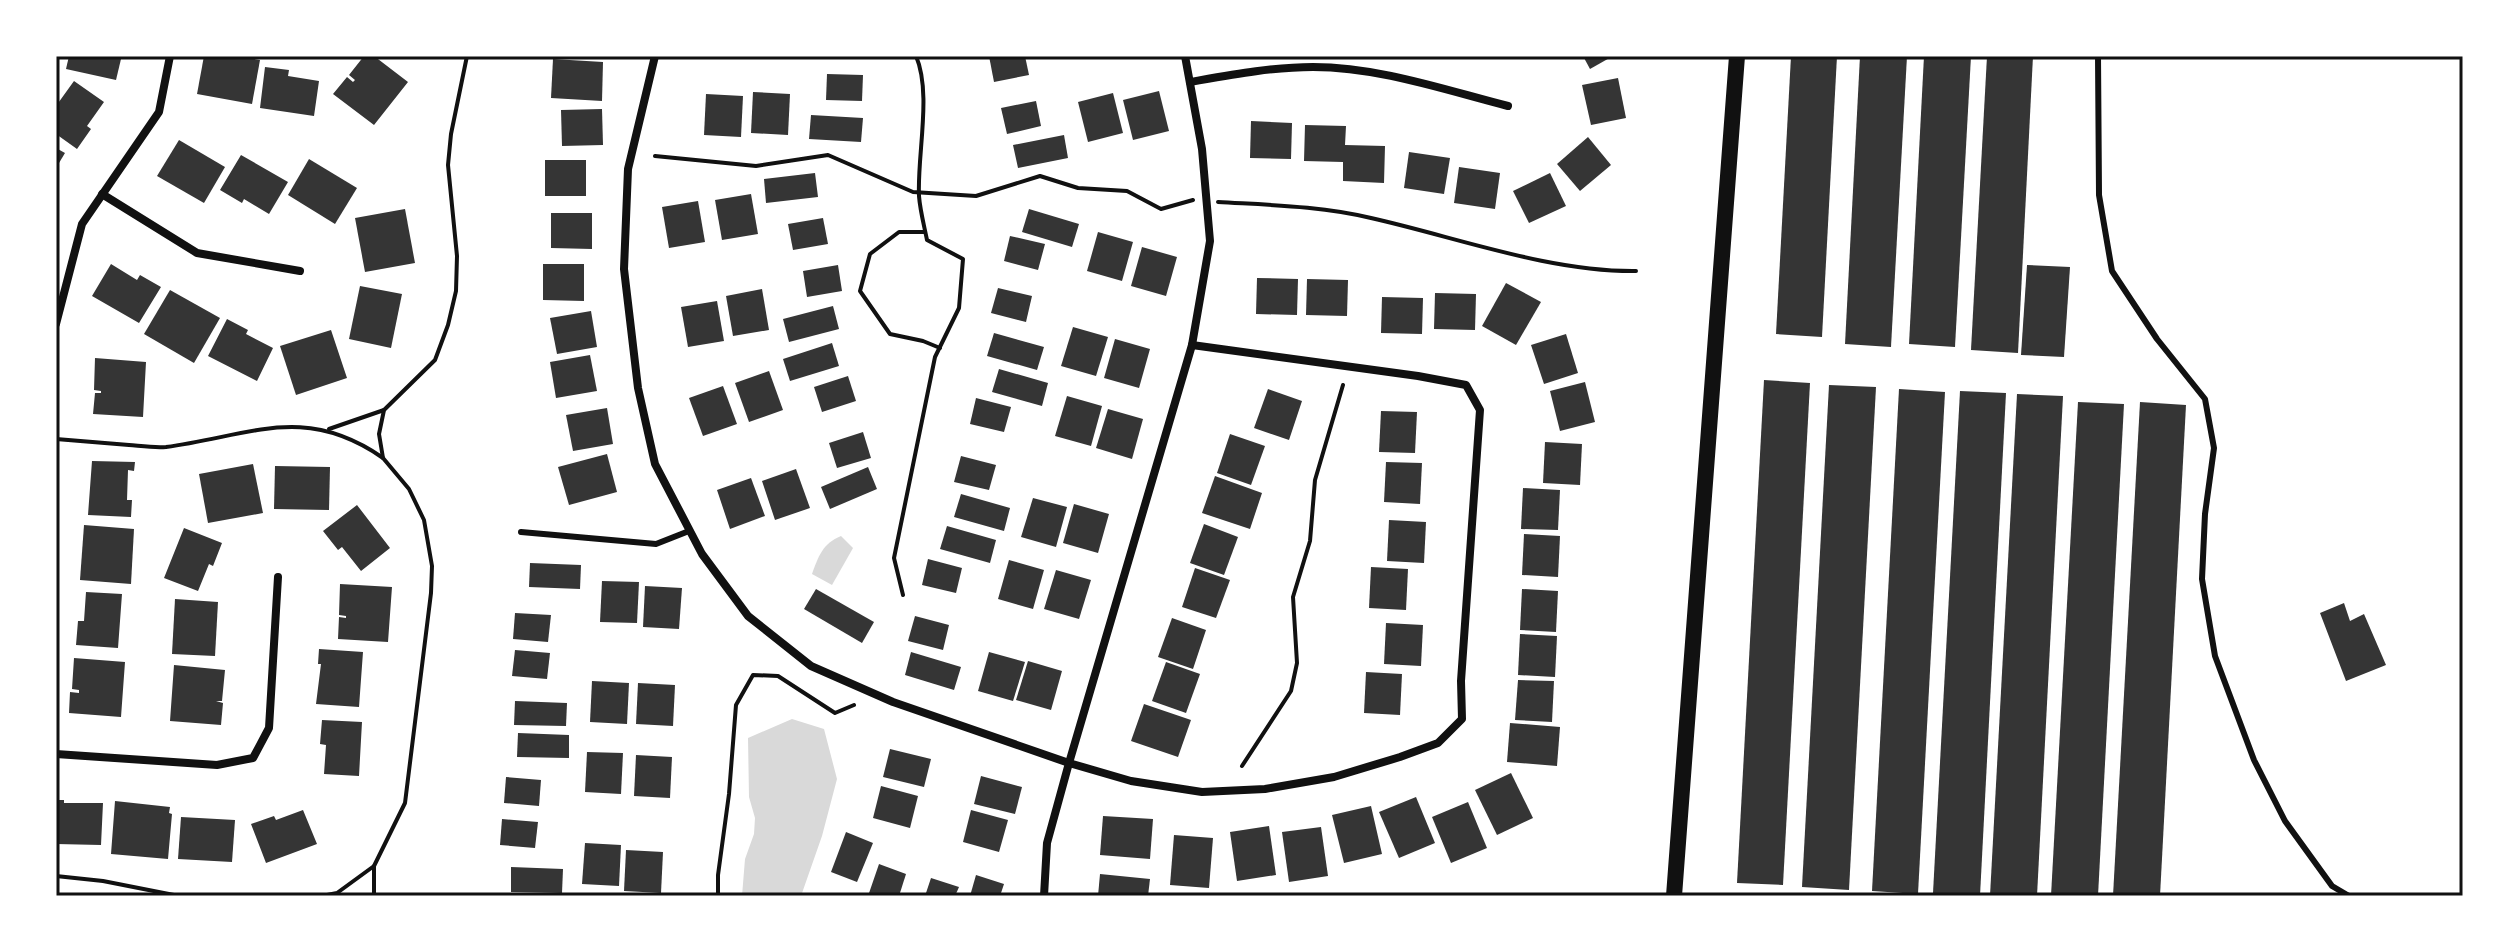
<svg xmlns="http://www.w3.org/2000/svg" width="2519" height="952" font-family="'Open Sans',sans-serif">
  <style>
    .water { fill: #d9d9d9 }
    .building { fill: #353535 }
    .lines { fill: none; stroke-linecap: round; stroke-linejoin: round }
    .path { stroke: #111; stroke-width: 4 }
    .service { stroke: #111; stroke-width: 6 }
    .minor { stroke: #111; stroke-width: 8 }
    .secondary { stroke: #111; stroke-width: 16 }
    .neatline { fill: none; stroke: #111; stroke-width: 3 }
  </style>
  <rect width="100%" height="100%" fill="#fff"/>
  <g class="water">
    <path d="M841,536L853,548L832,585L812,574C818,557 823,543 841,536Z"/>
    <polygon points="792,719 824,729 837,779 822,836 801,896 742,896 745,859 754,834 755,818 749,797 748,738"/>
  </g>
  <g class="building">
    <polygon points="69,56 114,56 121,59 116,80 66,69"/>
    <polygon points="204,56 237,56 260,60 252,104 197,94"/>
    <polygon points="364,56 374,56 408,82 374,125 333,94 347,77 353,82 355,80 349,75"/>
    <polygon points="989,56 1025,56 1029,75 994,82"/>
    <polygon points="1583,56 1613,56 1590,69"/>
    <polygon points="1791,56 1837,56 1822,337 1776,334"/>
    <polygon points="1860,56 1907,56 1891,347 1845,344"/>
    <polygon points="1924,56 1971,56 1955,347 1909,344"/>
    <polygon points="1987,56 2033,56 2018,353 1971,350"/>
    <polygon points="553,59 603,62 602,101 551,98"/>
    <polygon points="265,67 289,70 288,76 319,81 314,116 260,108"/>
    <polygon points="827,74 863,75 862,101 826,100"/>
    <polygon points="1618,78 1626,118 1591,125 1582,85"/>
    <polygon points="74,81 104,102 87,126 91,129 77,149 56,134 56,106"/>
    <polygon points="1159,91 1169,131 1133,140 1123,100"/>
    <polygon points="753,92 790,94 788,135 751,133"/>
    <polygon points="1113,93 1123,133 1088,142 1078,102"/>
    <polygon points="706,94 743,96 741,137 704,135"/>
    <polygon points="1036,101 1041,126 1007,134 1001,108"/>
    <polygon points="602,109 603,145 562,146 561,110"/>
    <polygon points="811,115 863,118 861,142 809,139"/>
    <polygon points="1251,121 1292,123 1291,159 1250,158"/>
    <polygon points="1305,125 1346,126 1345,145 1385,146 1384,183 1343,181 1343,162 1304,161"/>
    <polygon points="1064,135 1068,158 1018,168 1013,145"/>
    <polygon points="1588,137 1611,165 1580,191 1557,164"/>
    <polygon points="179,140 225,167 204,203 157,176"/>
    <polygon points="56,148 65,153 56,168"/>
    <polygon points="1409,152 1450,158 1444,194 1404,188"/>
    <polygon points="241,155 288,182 269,214 244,199 242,203 220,190"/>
    <polygon points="309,159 357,188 335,224 288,195"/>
    <rect x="545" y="160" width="41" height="36"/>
    <polygon points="1459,167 1500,173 1495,209 1454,203"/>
    <polygon points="815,173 818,197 766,203 764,179"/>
    <polygon points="1550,173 1566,206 1529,223 1513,191"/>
    <polygon points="751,194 758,234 722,240 715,200"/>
    <polygon points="698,201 705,242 669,248 662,207"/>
    <polygon points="405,209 415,263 365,272 355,218"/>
    <polygon points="1029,209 1079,224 1072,247 1022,232"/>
    <polygon points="551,213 592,213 592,249 551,248"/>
    <polygon points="823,218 828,244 793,250 788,224"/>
    <polygon points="1098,232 1133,242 1122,281 1087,271"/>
    <polygon points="1010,236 1045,244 1038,270 1004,261"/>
    <polygon points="1142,247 1177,257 1166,296 1131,286"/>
    <polygon points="111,264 137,280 140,275 161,287 139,323 92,296"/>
    <polygon points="543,264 584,264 584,301 543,300"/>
    <polygon points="838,265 842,291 807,297 803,271"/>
    <polygon points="2027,265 2070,267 2064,357 2021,355"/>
    <polygon points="1257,278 1298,279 1297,315 1256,314"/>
    <polygon points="1307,279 1348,280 1347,316 1306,315"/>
    <polygon points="1506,283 1541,302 1516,345 1482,326"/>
    <polygon points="360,286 402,294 391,348 349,339"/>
    <polygon points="998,288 1032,296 1026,322 991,313"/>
    <polygon points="762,289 769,330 733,336 726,296"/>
    <polygon points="170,290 220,318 194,363 144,334"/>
    <polygon points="1435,293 1476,294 1475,330 1434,329"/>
    <polygon points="1382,297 1423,298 1422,334 1381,333"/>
    <polygon points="717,301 724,341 688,347 681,307"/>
    <polygon points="833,306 839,329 789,342 783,319"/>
    <polygon points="591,311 597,347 557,354 550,318"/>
    <polygon points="227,319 248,330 246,334 273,348 257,381 208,356"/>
    <polygon points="1073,327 1108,337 1096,376 1061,366"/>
    <polygon points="331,330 347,378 296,395 280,346"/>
    <polygon points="994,333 1044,347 1037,370 987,356"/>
    <polygon points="1566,334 1578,373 1544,384 1531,345"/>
    <polygon points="1115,339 1150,349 1139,388 1104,378"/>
    <polygon points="832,343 839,366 790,381 783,359"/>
    <polygon points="590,355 597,391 556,398 550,362"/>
    <polygon points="95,358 146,362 143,417 93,414 95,393 101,393 101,391 94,390"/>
    <polygon points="999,369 1048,383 1042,406 992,392"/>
    <polygon points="769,371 783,410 749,422 735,383"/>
    <polygon points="848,376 856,401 822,412 814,387"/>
    <polygon points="1764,380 1810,383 1783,885 1737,883"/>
    <polygon points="1585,382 1595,422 1560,431 1550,391"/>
    <polygon points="1829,385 1876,387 1849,890 1802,887"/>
    <polygon points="723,386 737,424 703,436 689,398"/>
    <polygon points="1268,389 1302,401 1289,440 1254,428"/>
    <polygon points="1899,389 1945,392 1918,894 1872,891"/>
    <polygon points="1960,391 2006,393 1980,896 1933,893"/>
    <polygon points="2017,394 2063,396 2037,896 1990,896"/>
    <polygon points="1067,396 1102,406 1091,446 1055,436"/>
    <polygon points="976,398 1011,407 1004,432 970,424"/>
    <polygon points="2078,402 2124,404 2098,896 2051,896"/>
    <polygon points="2140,402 2186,405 2160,896 2113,896"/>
    <polygon points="607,408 613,444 573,451 566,415"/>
    <polygon points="1108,409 1143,419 1132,459 1096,448"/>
    <polygon points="1381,411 1417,412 1415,453 1379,452"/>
    <polygon points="863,432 871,458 837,468 829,443"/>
    <polygon points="1230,434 1265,446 1251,485 1217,473"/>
    <polygon points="1545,442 1582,444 1580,485 1543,483"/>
    <polygon points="607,454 617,492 569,505 558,467"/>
    <polygon points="961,456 996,465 989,490 954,482"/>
    <polygon points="92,461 135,462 134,471 128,470 127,500 132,500 131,517 88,515"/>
    <polygon points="1386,462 1422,463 1420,504 1384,502"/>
    <polygon points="253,464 263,513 208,523 199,474"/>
    <polygon points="275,466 330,467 329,510 274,509"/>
    <polygon points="868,467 877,489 830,509 821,487"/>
    <polygon points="796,469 810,508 775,520 762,481"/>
    <polygon points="1215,476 1262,493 1250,529 1202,513"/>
    <polygon points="751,478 765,516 730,529 717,490"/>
    <polygon points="1523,488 1560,490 1558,530 1521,529"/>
    <polygon points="961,494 1010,508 1004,531 954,517"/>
    <polygon points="1033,498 1067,507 1056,547 1021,537"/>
    <polygon points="1074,504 1109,514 1098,553 1063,543"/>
    <polygon points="357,505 390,548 361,571 342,547 338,550 323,531"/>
    <polygon points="1389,520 1426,522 1424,563 1387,561"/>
    <polygon points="1204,524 1238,537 1224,575 1190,563"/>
    <polygon points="84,525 134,529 131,584 80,580"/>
    <polygon points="947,526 996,540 990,563 940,549"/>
    <polygon points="184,528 222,543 213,566 209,564 198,591 164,578"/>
    <polygon points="1524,534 1560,536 1558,577 1522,575"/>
    <polygon points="928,559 962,568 956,593 922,585"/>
    <polygon points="1009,560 1044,570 1033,609 998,599"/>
    <polygon points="530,563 581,565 580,589 529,587"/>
    <polygon points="1371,567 1408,569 1406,610 1369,608"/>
    <polygon points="1195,568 1230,580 1216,618 1182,607"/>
    <polygon points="1056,570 1091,580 1079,619 1044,609"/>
    <polygon points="602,581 639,582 637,623 600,622"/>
    <polygon points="340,584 392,587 388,642 338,639 339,617 346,618 346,616 339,615"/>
    <polygon points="645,586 682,588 679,629 643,627"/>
    <polygon points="816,589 874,622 862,643 804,609"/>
    <polygon points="1522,589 1558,591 1556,632 1520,630"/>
    <polygon points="86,592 122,594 118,648 76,645 78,621 84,621"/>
    <polygon points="175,599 218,602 215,656 172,654"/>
    <polygon points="2344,603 2350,621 2364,614 2386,665 2346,681 2320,613"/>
    <polygon points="515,613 551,615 548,642 513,639"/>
    <polygon points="915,616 949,625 943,650 908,641"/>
    <polygon points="1172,618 1206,630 1193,669 1158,657"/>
    <polygon points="1386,623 1423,625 1421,666 1384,664"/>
    <polygon points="1520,634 1557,636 1555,677 1518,675"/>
    <polygon points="319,649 363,652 359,707 316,704 321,664 318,664"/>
    <polygon points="515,650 550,653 547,679 512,676"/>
    <polygon points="911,652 961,667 954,690 905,675"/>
    <polygon points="989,652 1025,662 1013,701 978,691"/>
    <polygon points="74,658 125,662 121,717 69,713 70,692 79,693 79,690 72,689"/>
    <polygon points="1028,661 1062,671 1051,710 1016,700"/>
    <polygon points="1166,662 1200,674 1186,713 1152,701"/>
    <polygon points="174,665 225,670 222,701 216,701 223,703 221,725 170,721"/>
    <polygon points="1366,672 1402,674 1400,715 1364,713"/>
    <polygon points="1518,680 1554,681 1552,722 1515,720"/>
    <polygon points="592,681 629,683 627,724 590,722"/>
    <polygon points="638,683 675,685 673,726 636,724"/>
    <polygon points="515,701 567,703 566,726 514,725"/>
    <polygon points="1144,704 1191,720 1178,757 1131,741"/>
    <polygon points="322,720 362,722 359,776 324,774 326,745 320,744"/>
    <polygon points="1510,723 1560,727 1557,766 1507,762"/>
    <polygon points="518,733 569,735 569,758 517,757"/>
    <polygon points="890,749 931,759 924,787 883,777"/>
    <polygon points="587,752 623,753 621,794 585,792"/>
    <polygon points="636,755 672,757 670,798 634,796"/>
    <polygon points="1511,773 1533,818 1497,835 1475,790"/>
    <polygon points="981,776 1022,787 1015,814 974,804"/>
    <polygon points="506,777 541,780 539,806 504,803"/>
    <polygon points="881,786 918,796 910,828 873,818"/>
    <polygon points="1416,797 1435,843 1399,858 1379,812"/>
    <polygon points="56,800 64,800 64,803 103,803 101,845 56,844"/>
    <polygon points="115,801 170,807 169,813 172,814 168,859 111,854"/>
    <polygon points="1468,802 1487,848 1451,863 1432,817"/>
    <polygon points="1371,806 1382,854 1344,863 1332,815"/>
    <polygon points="303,810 317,844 266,863 251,824 274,816 276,820"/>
    <polygon points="971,810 1008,820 999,852 963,842"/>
    <polygon points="1103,816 1153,819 1150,859 1100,855"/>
    <polygon points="181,817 235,820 232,862 178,859"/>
    <polygon points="502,819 538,822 535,848 500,845"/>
    <polygon points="1269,826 1276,875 1237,881 1230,832"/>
    <polygon points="1321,827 1328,876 1289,882 1282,832"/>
    <polygon points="846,832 873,843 857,882 831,872"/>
    <polygon points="1174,835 1213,838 1209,888 1170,885"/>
    <polygon points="585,843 621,845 619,886 582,884"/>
    <polygon points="626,850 663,852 661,893 624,891"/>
    <polygon points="879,864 906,874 899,896 868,896"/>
    <polygon points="511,867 563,869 562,893 511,892"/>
    <polygon points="1100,874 1150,879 1148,896 1098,896"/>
    <polygon points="976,875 1004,884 1000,896 970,896"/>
    <polygon points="931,878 959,887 955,896 925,896"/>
  </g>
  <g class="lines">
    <g class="path">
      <polyline points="655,156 756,166 828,155 913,192 976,196 1040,176 1078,188 1127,191 1161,209 1193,200"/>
      <path d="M1218,202C1269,205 1322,206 1371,218C1456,237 1549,272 1636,271"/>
      <polyline points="925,232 899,232 870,254 860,291 890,334 923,341 940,348"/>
      <polyline points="329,429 384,410"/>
      <path d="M56,439C80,441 105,443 129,445C141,446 154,448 166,447C250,436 304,403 383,458"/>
      <path d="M903,595L894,558L935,357L959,308L963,259L927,240C924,225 920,210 919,196C917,155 932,93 916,56"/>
      <polyline points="1242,766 1291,691 1297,663 1293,597 1310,541 1315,480 1343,385"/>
      <polyline points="56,876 103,881 179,896"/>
      <polyline points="322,896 337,893 374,866"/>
      <polyline points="374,896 374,866 405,803 431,593 432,566 424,520 409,489 383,458 379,434 384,410 435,360 448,325 456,291 457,256 448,165 451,134 467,56"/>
      <polyline points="718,896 718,875 729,794 736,705 753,675 778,676 835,713 854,705"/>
    </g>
    <g class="service">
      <polyline points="2098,56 2099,195 2112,271 2157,339 2205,399 2214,448 2205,514 2202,579 2215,656 2254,760 2285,821 2332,886 2349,896"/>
      <polyline points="521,532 656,544 689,531"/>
    </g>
    <g class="minor">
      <polyline points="655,56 628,169 624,269 638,388 655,464 702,554 748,616 811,666 893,702 1069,763 1131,781 1202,792 1265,789 1334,777 1400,757 1438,743 1462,719 1461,681 1480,410 1466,385 1418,376 1192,345"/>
      <path d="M1190,82C1230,75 1272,67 1313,67C1379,67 1445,90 1508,106"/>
      <polyline points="102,194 197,253 300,271"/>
      <polyline points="56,324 82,224 159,112 170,56"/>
      <polyline points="56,754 217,765 253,758 269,728 278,577"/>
      <polyline points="1044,896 1047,843 1069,763 1192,345 1210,241 1202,149 1185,56"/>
    </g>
    <polyline class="secondary" points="1674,896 1737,56"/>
  </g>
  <rect width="2519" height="952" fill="none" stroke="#ffffff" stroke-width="116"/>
  <rect x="58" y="58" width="2403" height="836" class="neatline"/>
</svg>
